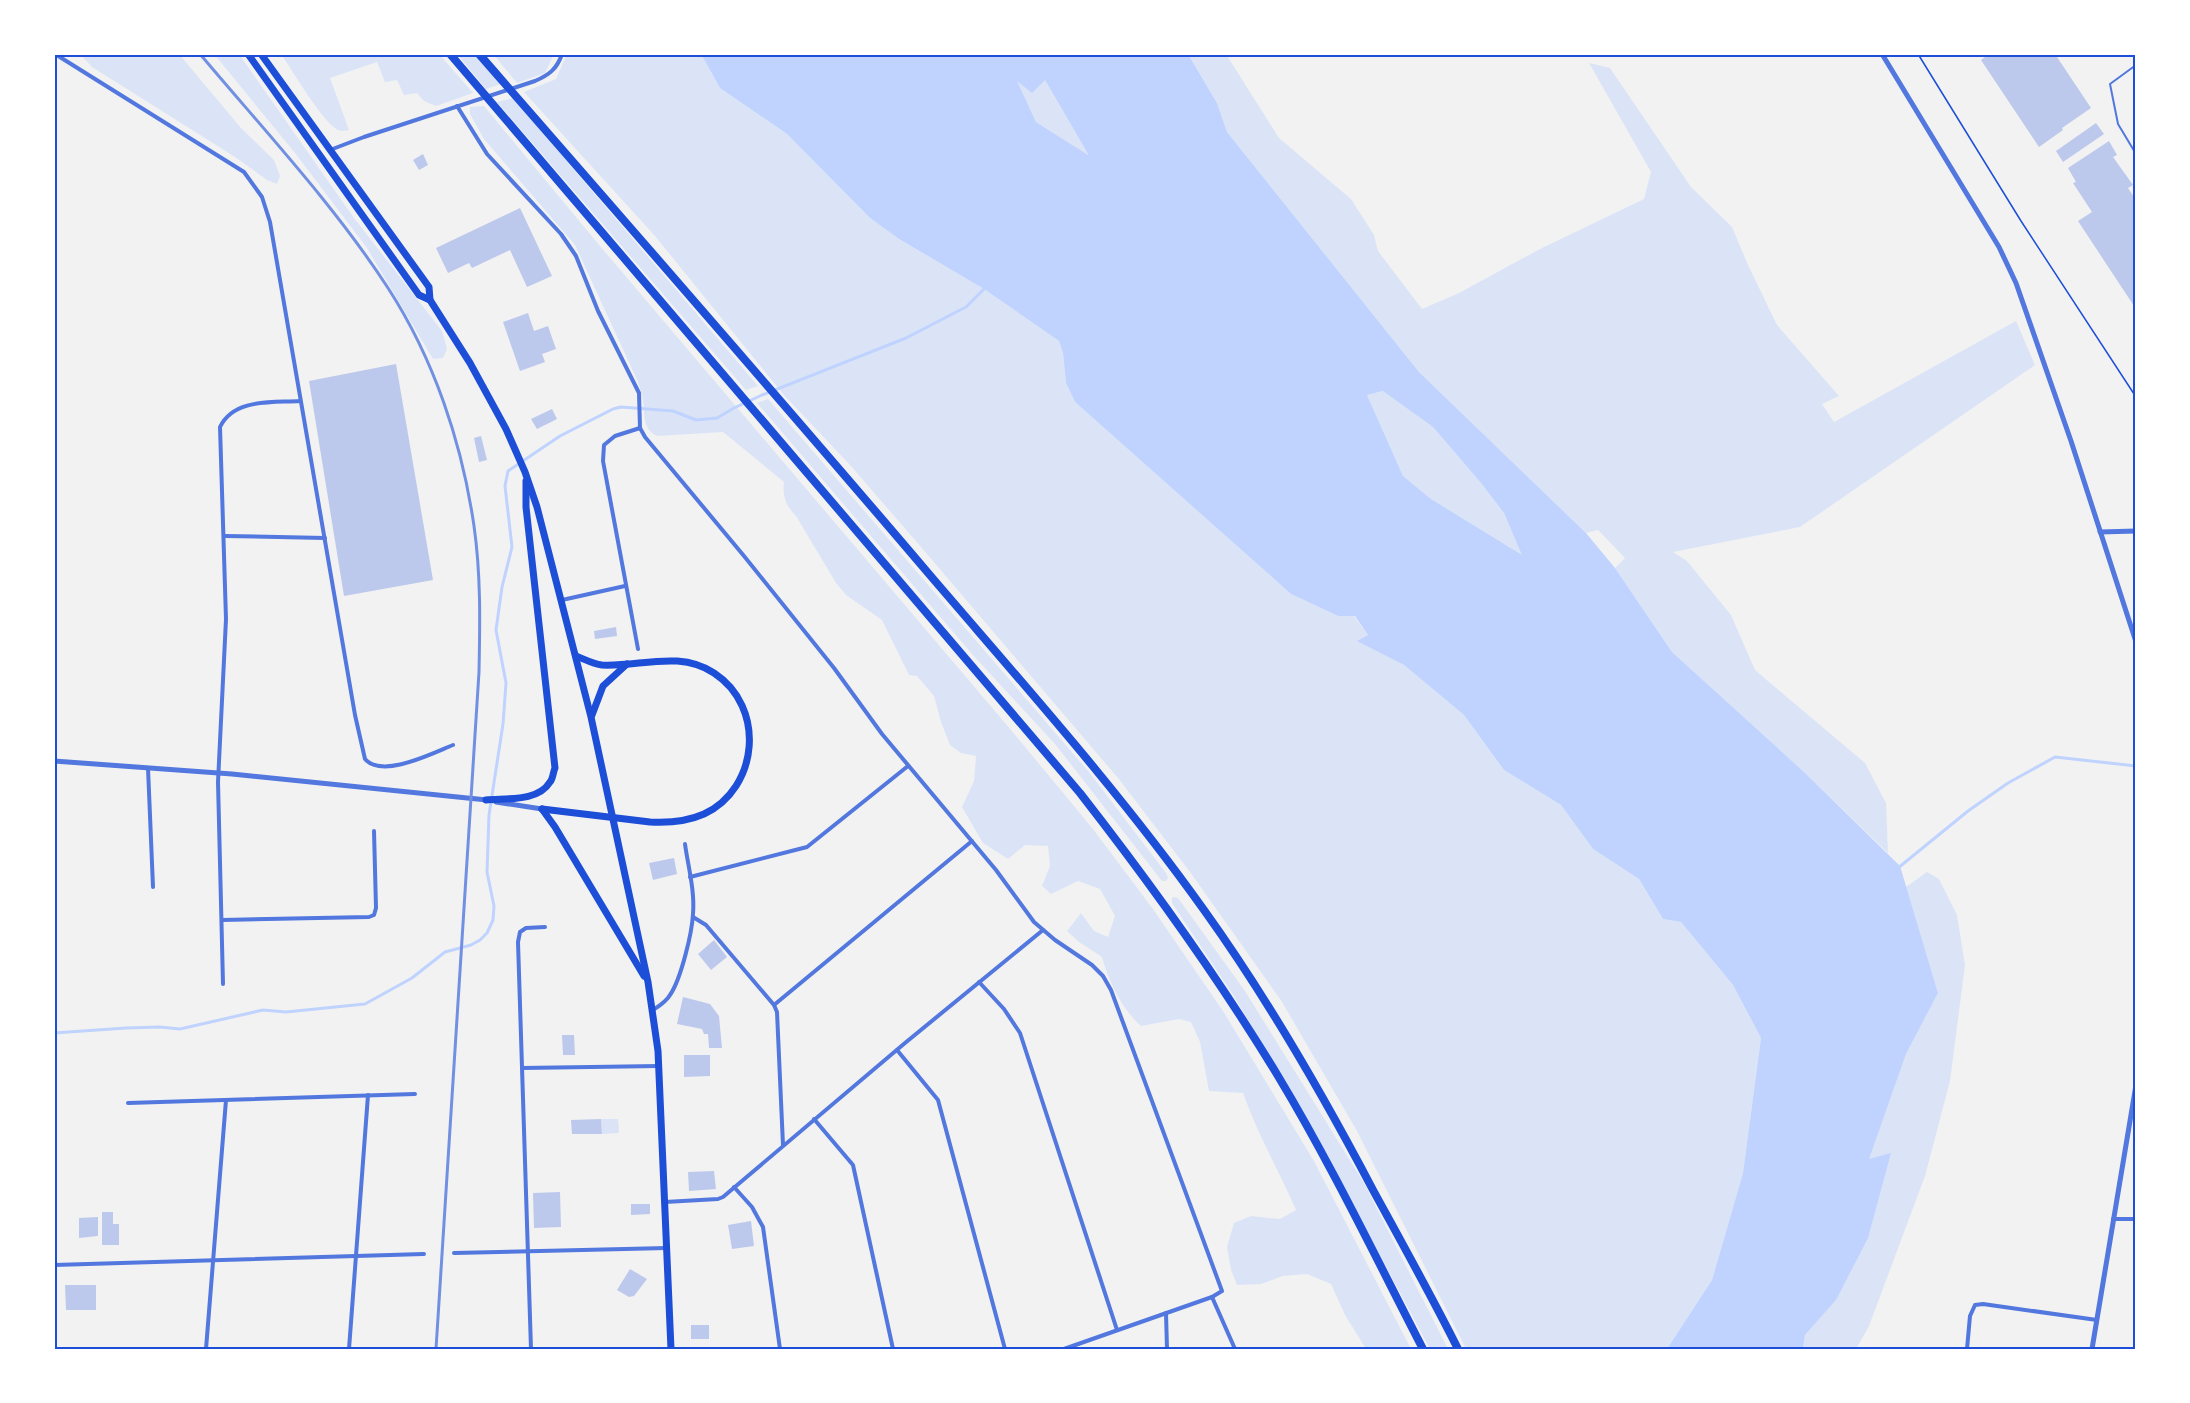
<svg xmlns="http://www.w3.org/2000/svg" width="2190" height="1403" font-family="Mulish,sans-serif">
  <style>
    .green { fill: #dbe4f7 }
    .water { fill: #bfd3fe; fill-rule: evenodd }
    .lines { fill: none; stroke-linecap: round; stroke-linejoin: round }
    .stream { stroke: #bfd3fe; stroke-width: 3 }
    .building { fill: #bdc9ec }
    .path { stroke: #1d4ed8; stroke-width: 1.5 }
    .service { stroke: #5277de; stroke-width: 2 }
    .minor { stroke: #5277de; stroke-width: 4 }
    .tertiary { stroke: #5277de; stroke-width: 5 }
    .primary { stroke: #1d4ed8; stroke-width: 7 }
    .motorway { stroke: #1d4ed8; stroke-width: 8 }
    .rail { stroke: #7290e2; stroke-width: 3 }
    .neatline { fill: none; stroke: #1d4ed8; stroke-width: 2 }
  </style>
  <rect width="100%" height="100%" fill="#f2f2f2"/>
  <g class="green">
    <polygon points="80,54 179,54 241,128 274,160 280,176 277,184 267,180 235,157 92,67"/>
    <polygon points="214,54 239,54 354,218 442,331 447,349 443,358 433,359 367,248 295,153"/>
    <path d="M281,54H439L473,93L436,106L424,101L417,93L404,95L397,80L385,82L377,62L330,78L349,130C344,131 340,132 335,128C319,116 294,73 281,54Z"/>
    <polygon points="457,54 475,54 501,84 486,89"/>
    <polygon points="493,54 554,54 545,73 517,83"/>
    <polygon points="567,54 701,54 720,88 787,134 870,218 899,239 984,289 1059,341 1063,353 1066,383 1075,402 1291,594 1338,616 1354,616 1368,635 1358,641 1404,665 1464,715 1504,770 1561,805 1593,849 1639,879 1663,919 1681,922 1733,985 1761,1038 1743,1173 1712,1280 1667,1349 1466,1349 1357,1131 1282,1002 1190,872 1118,778 921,547 850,465 783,394 655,236 524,92 556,79"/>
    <polygon points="1188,54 1226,54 1279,138 1351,199 1374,235 1378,251 1422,309 1459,293 1540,249 1644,199 1651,172 1589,63 1610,68 1691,187 1732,227 1748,265 1777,325 1839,396 1822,404 1834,422 2016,321 2035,365 1800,527 1673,552 1687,561 1731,615 1755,670 1865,763 1886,803 1888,853 1803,771 1672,652 1615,568 1625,558 1598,530 1586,533 1419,372 1227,132 1217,103"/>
    <polygon points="1016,80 1045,80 1089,156 1036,122"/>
    <polygon points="513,98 758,386 746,390 497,102"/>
    <path d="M484,106L600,246L1011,730L1093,829L1153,909L1223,1011L1314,1161L1411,1349H1366L1345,1315L1331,1284L1307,1274L1283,1276L1261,1284L1237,1285L1231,1270L1227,1247L1234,1223L1251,1216L1280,1219L1296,1210C1279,1171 1257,1133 1243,1093L1209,1091L1200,1042L1191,1022L1179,1019L1141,1026C1121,1008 1109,982 1102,957L1079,942L1067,931L1081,913L1094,931L1108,937L1115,916L1100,889L1078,881L1051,894L1042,886L1050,866L1048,846L1025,845L1008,859L983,843L962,807L974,781L976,756L961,753L950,745L941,722L934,696L917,676L909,675L882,620L846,595L836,583L796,516C786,506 782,496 784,482L723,432L657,436C642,429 645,415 643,401C642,395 640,389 638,382L575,245L484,139L470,114V107Z"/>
    <polygon points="1384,391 1433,427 1481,483 1504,513 1523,556 1431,499 1403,476 1367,395"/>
    <polygon points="768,399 1089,772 1166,873 1168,878 1166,881 1162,881 1055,744 972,654 757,403"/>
    <polygon points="1927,872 1939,879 1957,915 1965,965 1950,1081 1925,1176 1869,1326 1856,1349 1803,1349 1805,1335 1836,1300 1891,1154 1868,1160 1906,1054 1938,993 1906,887"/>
    <polygon points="1172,897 1178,898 1245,991 1364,1183 1448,1349 1430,1349 1326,1154 1235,998 1172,903"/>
    <polygon points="601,1119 618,1119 619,1133 602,1134"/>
  </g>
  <path class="water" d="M701,54H1188L1217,103L1227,132L1419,372L1586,533L1615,568L1672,652L1803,771L1900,866L1938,993L1906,1054L1869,1159L1891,1153L1868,1238L1836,1300L1805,1335L1803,1349H1667L1712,1280L1743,1173L1761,1038L1733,985L1681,922L1663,919L1639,879L1593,849L1561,805L1504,770L1464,715L1404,665L1357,641L1368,635L1355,616H1338L1291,594L1075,402L1066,383L1063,353L1059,341L984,289L899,239L870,218L787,134L720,88ZM1045,80L1088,154V155L1036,122L1017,81L1032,93ZM1383,391L1433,427L1481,483L1504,513L1522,555L1431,499L1403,476L1367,395Z"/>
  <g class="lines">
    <g class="stream">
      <polyline points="1898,868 1968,811 2008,783 2055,757 2136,766"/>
      <polyline points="54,1033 126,1028 160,1027 180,1029 263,1010 286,1012 365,1004 412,978 445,952 471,945 480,940 487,933 493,920 494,906 487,872 489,815 503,724 506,683 496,630 502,587 512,547 505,486 508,471 560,436 613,409 621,407 673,411 696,420 717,418 734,408 762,395 906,338 966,307 985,288"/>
    </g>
  </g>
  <g class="building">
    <polygon points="1989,54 2055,54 2091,108 2062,128 2063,130 2039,147 1981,60"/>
    <polygon points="2096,123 2104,134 2063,162 2056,151"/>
    <polygon points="2109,141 2117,155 2113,157 2133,185 2128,188 2136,200 2136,309 2078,221 2092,212 2073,183 2076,182 2068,168"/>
    <polygon points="423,154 428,165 419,170 413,160"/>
    <polygon points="520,208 552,276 527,287 510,250 472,268 469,263 448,273 436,248"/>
    <polygon points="528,313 534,331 548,326 556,349 542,354 545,362 520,371 503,322"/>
    <polygon points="396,364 433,580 344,596 309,381"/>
    <polygon points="552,409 557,419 537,429 531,419"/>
    <polygon points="481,436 487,460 479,462 474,438"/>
    <polygon points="616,627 617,636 595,639 594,631"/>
    <polygon points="674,858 677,874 653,880 649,863"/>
    <polygon points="714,940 727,957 711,970 698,954"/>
    <polygon points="683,997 710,1004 719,1016 722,1048 709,1048 708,1034 704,1034 702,1029 677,1024"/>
    <polygon points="562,1035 574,1035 575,1055 563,1055"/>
    <polygon points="684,1055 710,1055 710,1076 684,1077"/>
    <polygon points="601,1119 602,1134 572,1134 571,1120"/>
    <polygon points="714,1171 716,1189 689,1191 688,1172"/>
    <polygon points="560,1192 561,1227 534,1228 533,1193"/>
    <polygon points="631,1204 650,1204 650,1214 631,1215"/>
    <polygon points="102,1212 113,1212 113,1224 119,1224 119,1245 102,1245"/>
    <polygon points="98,1217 98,1236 79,1238 79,1218"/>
    <polygon points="751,1221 754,1246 732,1249 728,1225"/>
    <polygon points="630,1269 647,1279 634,1296 629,1297 617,1290"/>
    <polygon points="65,1285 96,1285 96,1310 66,1310"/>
    <rect x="691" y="1325" width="18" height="14"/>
  </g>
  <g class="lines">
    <polyline class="path" points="1918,54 2021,221 2136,397"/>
    <polyline class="service" points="2136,65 2110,84 2118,124 2136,154"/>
    <g class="minor">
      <path d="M55,54L244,172L262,197L270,222L355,715L365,759C382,779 433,753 453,745"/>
      <polyline points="457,106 487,154 561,234 576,256 598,311 639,393 640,428 645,437 744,556 834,668 882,734 996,870 1034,922 1055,940 1092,965 1103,976 1111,990 1222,1291 1212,1297 1064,1349"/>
      <path d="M330,150L364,137L535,81C549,75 557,69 562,54"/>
      <polyline points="225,536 325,538"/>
      <polyline points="562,600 625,586"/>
      <polyline points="638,649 603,461 604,445 615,436 640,428"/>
      <polyline points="148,768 153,887"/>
      <polyline points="690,877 807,847 908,766"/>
      <polyline points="693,917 706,925 774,1005 777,1012 783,1145"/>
      <polyline points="222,920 369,917 374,915 376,908 374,831"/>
      <polyline points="979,982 1004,1009 1020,1033 1117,1330"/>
      <path d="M223,984L218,782L226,619L220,427C234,398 272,403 300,401"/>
      <polyline points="774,1005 972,841"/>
      <path d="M653,1010C659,1006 666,1002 670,995C681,979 692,933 693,914C695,891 688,866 685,844"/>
      <polyline points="897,1050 938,1100 1005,1349"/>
      <polyline points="522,1068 659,1066"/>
      <polyline points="128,1103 415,1094"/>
      <polyline points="814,1119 853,1165 893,1349"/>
      <polyline points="734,1187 752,1207 763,1227 780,1349"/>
      <polyline points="665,1202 718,1199 723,1197 905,1043 1043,930"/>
      <polyline points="2113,1219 2136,1219"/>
      <polyline points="454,1253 667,1248"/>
      <polyline points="54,1265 424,1254"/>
      <polyline points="1212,1297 1235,1349"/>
      <polyline points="1166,1313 1167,1349"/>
      <polyline points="206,1349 226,1100"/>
      <polyline points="349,1349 368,1095"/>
      <polyline points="531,1349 518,942 520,932 526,928 545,927"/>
      <polyline points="1967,1349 1970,1316 1975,1305 1983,1304 2097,1320"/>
    </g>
    <g class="tertiary">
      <polyline points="1882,54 1999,247 2016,283 2071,441 2136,642"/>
      <polyline points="2100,532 2136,531"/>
      <polyline points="54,761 232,774 487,800"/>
      <polyline points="496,802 542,809"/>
      <polyline points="54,1347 54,1349"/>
      <polyline points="2092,1349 2136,1085"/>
    </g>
    <g class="primary">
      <polyline points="248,54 419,295 430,300"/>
      <polyline points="261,54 429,287 430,300 470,363 506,429 525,472 537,507 591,717 648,982 658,1051 671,1349"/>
      <polyline points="592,715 603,686 627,664"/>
      <path d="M486,800C506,798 538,802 550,782C553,779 553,772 555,768L526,507V481"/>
      <path d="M542,809L650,822C668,823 686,822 704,814C759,788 766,707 714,673C679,650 640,667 602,665C593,664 584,659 576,656"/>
      <polyline points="542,809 555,827 644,976"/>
    </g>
    <g class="motorway">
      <path d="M450,54L1080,793C1151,884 1218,977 1278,1076C1331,1164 1376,1258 1423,1349"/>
      <path d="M479,54C630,227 781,400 929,574C1023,684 1120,792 1204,910C1268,999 1322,1093 1373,1190C1402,1243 1431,1295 1458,1349"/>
    </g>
    <path class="rail" d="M200,54C263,129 335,206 388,288C434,359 462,443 474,526C481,575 480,623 479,672L436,1349"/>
  </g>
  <rect width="2190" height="1403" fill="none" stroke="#ffffff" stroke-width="111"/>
  <rect x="56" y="56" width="2078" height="1292" class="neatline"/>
</svg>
